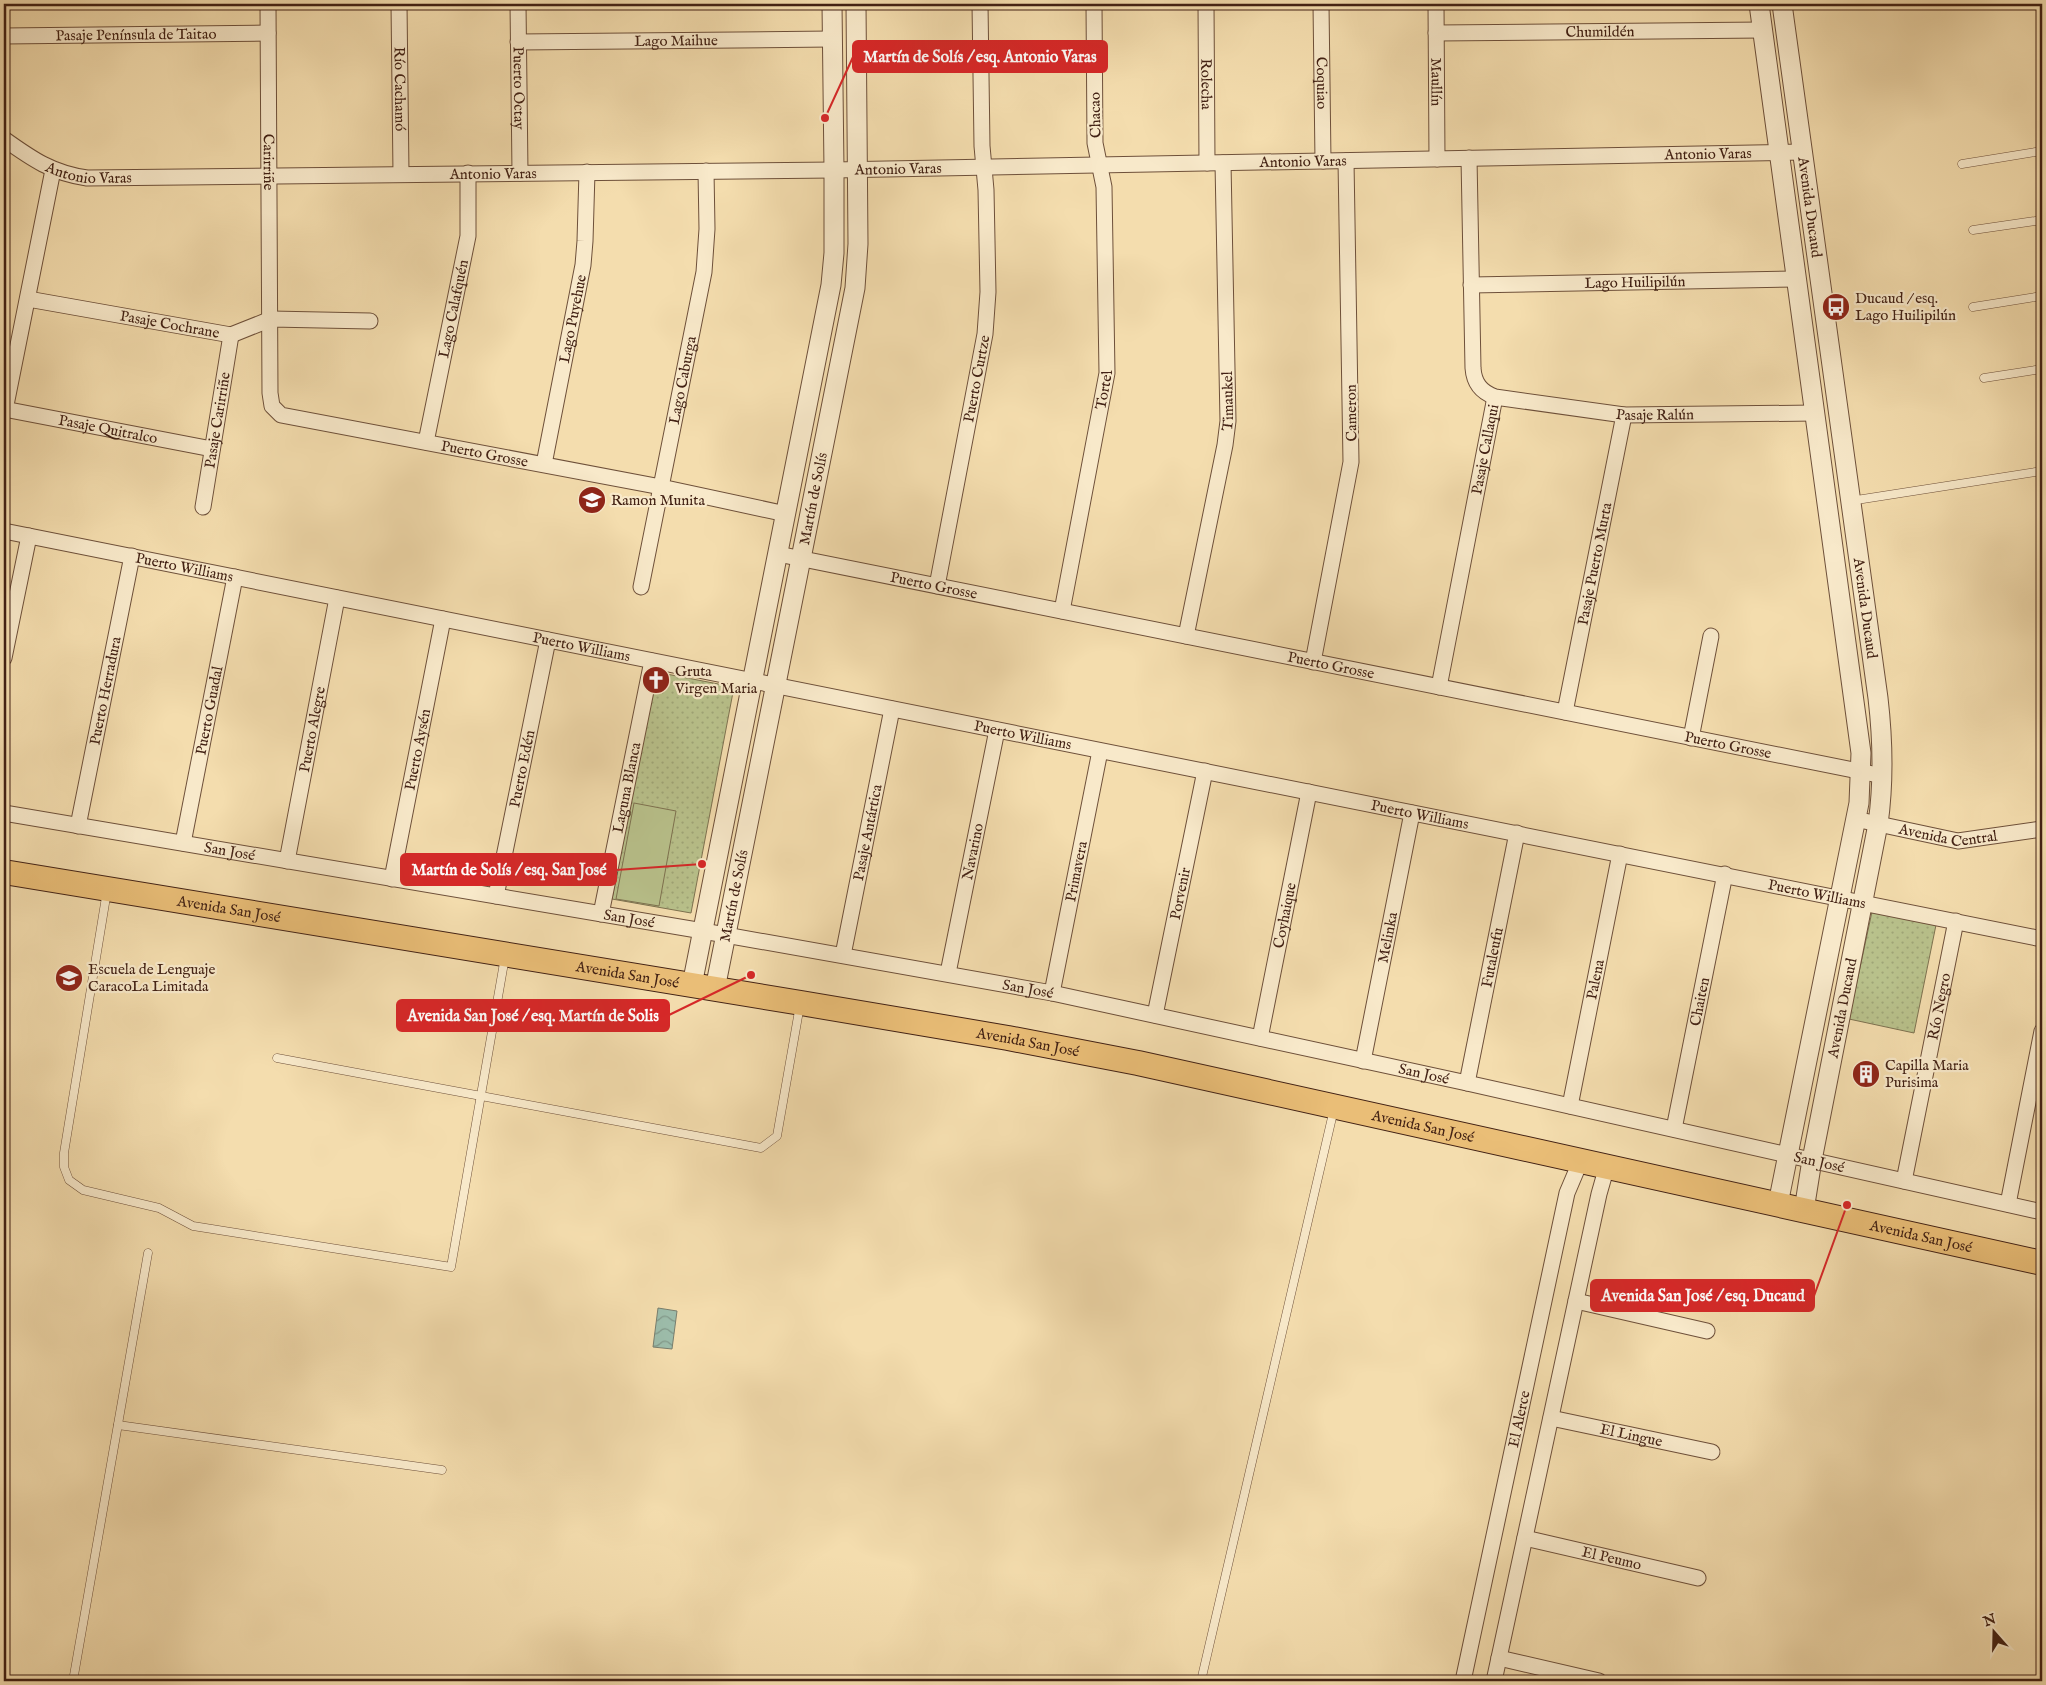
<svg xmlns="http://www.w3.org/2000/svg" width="2046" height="1685" font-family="'IM FELL English',serif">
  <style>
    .grass { fill: url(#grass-dots); stroke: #7e7250 }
    .garden { fill: #b9c28c; stroke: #7e7250 }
    .water { fill: url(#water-waves); stroke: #787e6e }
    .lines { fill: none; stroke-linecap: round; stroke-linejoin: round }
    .service-casing { stroke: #6e503a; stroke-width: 9 }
    .minor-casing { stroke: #6e503a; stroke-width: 17 }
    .tertiary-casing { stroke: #6e503a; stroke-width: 21 }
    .primary-casing { stroke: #422114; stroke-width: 26 }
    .service { stroke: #f8e9ca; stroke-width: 8 }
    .minor { stroke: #f8e9ca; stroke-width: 15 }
    .tertiary { stroke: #f8e9ca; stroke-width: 19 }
    .primary { stroke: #eabe77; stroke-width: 24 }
    .labels { text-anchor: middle; stroke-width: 4.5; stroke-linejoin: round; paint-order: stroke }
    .street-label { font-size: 15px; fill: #422114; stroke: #f8e9ca }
    .poi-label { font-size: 15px; fill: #422114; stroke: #f8e9ca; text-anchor: start }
    .leader { fill: none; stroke: #d62828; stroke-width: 2 }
    .callout-dot { fill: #d62828; stroke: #f8e9ca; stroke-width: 2 }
    .callout { fill: #d62828; stroke: #d62828; stroke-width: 2 }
    .callout-label { font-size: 16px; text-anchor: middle; font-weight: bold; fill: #fff }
  </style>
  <defs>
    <pattern id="grass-dots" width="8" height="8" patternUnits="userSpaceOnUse" patternTransform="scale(1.25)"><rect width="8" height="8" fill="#b9c28c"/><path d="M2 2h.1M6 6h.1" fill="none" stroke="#a0a678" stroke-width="1.8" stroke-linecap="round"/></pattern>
    <pattern id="water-waves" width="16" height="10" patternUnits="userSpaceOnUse" patternTransform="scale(1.25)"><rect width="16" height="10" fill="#9cbcaa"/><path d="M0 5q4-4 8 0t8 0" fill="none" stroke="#819889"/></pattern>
  </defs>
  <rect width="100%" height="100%" fill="#f4ddae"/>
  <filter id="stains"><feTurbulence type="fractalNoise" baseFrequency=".004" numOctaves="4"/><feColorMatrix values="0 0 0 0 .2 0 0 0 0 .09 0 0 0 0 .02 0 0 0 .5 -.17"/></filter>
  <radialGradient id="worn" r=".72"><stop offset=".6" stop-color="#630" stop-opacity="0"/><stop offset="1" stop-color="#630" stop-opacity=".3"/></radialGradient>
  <g class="grass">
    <polygon points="656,672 734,687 691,913 612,899"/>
    <polygon points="1873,907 1937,920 1914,1033 1849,1019"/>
  </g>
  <polygon class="garden" points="634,803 676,811 659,906 616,899"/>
  <polygon class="water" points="658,1308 677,1311 672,1349 653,1347"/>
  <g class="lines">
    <defs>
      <g id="service">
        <polyline points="1962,164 2042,151"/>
        <polyline points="1973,230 2042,220"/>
        <polyline points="1973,307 2042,296"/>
        <polyline points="1984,378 2042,369"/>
        <polyline points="1850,501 2042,471"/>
        <polyline points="107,891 64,1153 64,1167 69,1180 83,1190 159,1208 193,1226 451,1267 505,957"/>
        <polyline points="277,1058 761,1148 777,1136 800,1005"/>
        <polyline points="118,1425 442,1470"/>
        <polyline points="73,1681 148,1253"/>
        <polyline points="1201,1681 1334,1109"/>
      </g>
      <g id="minor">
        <path id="s1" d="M268,4L270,393L272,406L281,415L661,487L786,514"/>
        <path id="s2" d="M399,4L401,174"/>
        <path id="s3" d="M518,4L520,173"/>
        <path id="s4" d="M1206,4L1207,163"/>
        <path id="s5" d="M1321,4L1323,161"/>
        <path id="s6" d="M1436,4L1437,159"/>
        <path id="s7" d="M1436,33L1763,30"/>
        <path id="s8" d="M4,36L268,33"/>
        <path id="s9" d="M518,42L832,39"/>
        <path id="s10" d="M4,139C32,159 52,173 87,178L834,170L1802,152"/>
        <path id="s11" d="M1469,158L1473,368C1474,383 1481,392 1495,397L1624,415L1815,413"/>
        <path id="s12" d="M1471,285L1797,279"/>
        <path id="s13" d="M28,299L231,335L271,319L370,321"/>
        <path id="s14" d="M4,409L212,449"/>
        <polyline points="5,410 53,170"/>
        <path id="s15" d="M426,442L468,236V173"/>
        <path id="s16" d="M544,464L583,265L585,241L587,172"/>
        <path id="s17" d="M203,507L231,335"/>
        <path id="s18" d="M4,531L2042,939"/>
        <path id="s19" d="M778,554L1883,776"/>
        <path id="s20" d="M937,586L985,334L988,292L986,190L982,146L980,4"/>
        <path id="s21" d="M641,587L704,272L707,229L706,171"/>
        <path id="s22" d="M1062,611L1107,373L1104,187L1095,143L1094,4"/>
        <path id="s23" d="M1186,636L1225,445L1228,421L1223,163"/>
        <polyline points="4,658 29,536"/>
        <polyline points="1313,662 1351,462 1346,161"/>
        <path id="s24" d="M1439,687L1495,397"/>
        <path id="s25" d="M1565,712L1624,415"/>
        <polyline points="1691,738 1711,636"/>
        <path id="s26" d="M4,813L703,931L1052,993L1467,1083L2042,1212"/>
        <path id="s27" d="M1855,819L1958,841L2042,829"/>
        <path id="s28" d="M78,826L132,556"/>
        <path id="s29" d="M183,843L235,577"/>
        <path id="s30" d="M287,861L337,598"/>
        <path id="s31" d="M392,879L443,619"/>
        <path id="s32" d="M496,896L548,640"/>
        <path id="s33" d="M601,914L652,661"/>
        <path id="s34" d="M843,955L892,709"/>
        <path id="s35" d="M948,973L997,730"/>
        <path id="s36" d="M1052,993L1100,751"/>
        <path id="s37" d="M1155,1015L1205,771"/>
        <path id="s38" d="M1260,1038L1309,792"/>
        <path id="s39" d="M1363,1061L1412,813"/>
        <path id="s40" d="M1467,1083L1517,833"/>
        <path id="s41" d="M1570,1106L1620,854"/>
        <path id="s42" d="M1674,1129L1725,874"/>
        <path id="s43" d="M1904,1181L1956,921"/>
        <polyline points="2008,1204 2042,1031"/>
        <polyline points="1576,1301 1707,1331"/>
        <path id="s44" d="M1551,1418L1712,1452"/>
        <path id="s45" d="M1525,1538L1698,1578"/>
        <polyline points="1499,1658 1599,1681"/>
        <path id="s46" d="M1463,1681L1567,1193L1581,1160"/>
        <polyline points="1494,1681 1599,1194 1607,1166"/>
      </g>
      <g id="tertiary">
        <polyline points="1759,4 1861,753 1859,803 1778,1204"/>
        <path id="s47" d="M1782,4L1878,698C1883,741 1884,781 1878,824L1812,1160L1804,1210"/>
        <polyline points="692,985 831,285 834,253 834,170 832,4"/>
        <path id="s48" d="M715,989L855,288L858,244L856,4"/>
      </g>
      <g id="primary">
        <path id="s49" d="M4,872L801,1003L1008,1038L1138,1063L2042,1263"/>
      </g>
    </defs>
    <use href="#service" class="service-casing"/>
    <use href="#minor" class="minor-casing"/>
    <use href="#tertiary" class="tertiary-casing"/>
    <use href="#primary" class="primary-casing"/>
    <use href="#service" class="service"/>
    <use href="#minor" class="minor"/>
    <use href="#tertiary" class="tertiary"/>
    <use href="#primary" class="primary"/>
  </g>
  <defs>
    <symbol id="bus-disc" viewBox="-11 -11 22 22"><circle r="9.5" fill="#8f2418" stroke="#f8e9ca"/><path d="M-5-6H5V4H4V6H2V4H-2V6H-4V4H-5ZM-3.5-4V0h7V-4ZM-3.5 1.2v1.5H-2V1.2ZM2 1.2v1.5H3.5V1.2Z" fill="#fff"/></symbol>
    <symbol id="school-disc" viewBox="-11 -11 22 22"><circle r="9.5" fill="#8f2418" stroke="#f8e9ca"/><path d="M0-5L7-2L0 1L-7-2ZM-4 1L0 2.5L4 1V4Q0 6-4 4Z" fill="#fff"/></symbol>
    <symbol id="church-disc" viewBox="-11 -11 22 22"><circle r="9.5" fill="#8f2418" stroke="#f8e9ca"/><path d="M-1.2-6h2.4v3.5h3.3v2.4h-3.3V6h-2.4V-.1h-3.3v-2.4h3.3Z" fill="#fff"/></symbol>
    <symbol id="building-disc" viewBox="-11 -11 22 22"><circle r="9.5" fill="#8f2418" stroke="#f8e9ca"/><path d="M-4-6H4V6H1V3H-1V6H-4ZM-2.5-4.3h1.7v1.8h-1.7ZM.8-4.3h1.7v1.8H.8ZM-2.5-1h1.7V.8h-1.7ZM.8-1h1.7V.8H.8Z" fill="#fff"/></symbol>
  </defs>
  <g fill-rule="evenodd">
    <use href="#bus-disc" x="1820" y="291" width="32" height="32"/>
    <use href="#school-disc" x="576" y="484" width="32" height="32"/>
    <use href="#church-disc" x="640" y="664" width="32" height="32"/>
    <use href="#school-disc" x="53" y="962" width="32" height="32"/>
    <use href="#building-disc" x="1850" y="1058" width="32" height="32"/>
  </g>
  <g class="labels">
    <g class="street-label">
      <text dy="5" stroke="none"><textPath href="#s7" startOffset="164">Chumildén</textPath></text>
      <text dy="5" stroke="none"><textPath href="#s8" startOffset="132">Pasaje Península de Taitao</textPath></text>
      <text dy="5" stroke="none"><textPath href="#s9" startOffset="158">Lago Maihue</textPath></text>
      <text dy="5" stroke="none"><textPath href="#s6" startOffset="78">Maullín</textPath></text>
      <text dy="5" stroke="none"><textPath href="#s5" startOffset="79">Coquiao</textPath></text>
      <text dy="5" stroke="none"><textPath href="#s4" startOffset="80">Rolecha</textPath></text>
      <text dy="5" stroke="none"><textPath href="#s3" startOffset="84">Puerto Octay</textPath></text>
      <text dy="5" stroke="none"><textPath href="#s2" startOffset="85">Río Cachamó</textPath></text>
      <text transform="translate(1095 115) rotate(-91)" y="5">Chacao</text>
      <text dy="5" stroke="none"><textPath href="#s10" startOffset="1714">Antonio Varas</textPath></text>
      <text dy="5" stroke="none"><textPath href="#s1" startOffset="158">Carirriñe</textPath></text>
      <text dy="5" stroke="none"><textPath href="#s10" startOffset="1309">Antonio Varas</textPath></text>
      <text dy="5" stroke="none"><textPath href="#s10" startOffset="904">Antonio Varas</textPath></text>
      <text dy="5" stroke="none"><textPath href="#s10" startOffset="94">Antonio Varas</textPath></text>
      <text dy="5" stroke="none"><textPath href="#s10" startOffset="499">Antonio Varas</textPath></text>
      <text dy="5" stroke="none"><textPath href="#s47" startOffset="205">Avenida Ducaud</textPath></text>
      <text dy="5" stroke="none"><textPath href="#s12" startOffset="164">Lago Huilipilún</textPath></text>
      <text dy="5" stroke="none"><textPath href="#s15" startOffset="136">Lago Calafquén</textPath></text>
      <text dy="5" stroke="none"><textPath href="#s16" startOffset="148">Lago Puyehue</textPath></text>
      <text dy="5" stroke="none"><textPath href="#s13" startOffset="144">Pasaje Cochrane</textPath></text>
      <text dy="5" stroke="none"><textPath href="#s20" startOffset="211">Puerto Curtze</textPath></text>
      <text dy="5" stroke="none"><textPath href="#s21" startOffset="211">Lago Caburga</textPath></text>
      <text dy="5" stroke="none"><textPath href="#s22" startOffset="225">Tortel</textPath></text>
      <text dy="5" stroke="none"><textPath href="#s23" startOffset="239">Timaukel</textPath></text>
      <text transform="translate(1351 413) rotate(-91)" y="5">Cameron</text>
      <text dy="5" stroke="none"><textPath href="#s11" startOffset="410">Pasaje Ralún</textPath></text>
      <text dy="5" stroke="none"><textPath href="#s17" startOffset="88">Pasaje Carirriñe</textPath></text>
      <text dy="5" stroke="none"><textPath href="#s14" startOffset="106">Pasaje Quitralco</textPath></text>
      <text dy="5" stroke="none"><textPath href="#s24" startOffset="242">Pasaje Callaqui</textPath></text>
      <text dy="5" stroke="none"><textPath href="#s1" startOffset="622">Puerto Grosse</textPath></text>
      <text dy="5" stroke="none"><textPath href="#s48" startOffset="500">Martín de Solís</textPath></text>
      <text dy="5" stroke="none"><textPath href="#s25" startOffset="151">Pasaje Puerto Murta</textPath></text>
      <text dy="5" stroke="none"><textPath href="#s18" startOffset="184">Puerto Williams</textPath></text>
      <text dy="5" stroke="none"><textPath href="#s19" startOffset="159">Puerto Grosse</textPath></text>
      <text dy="5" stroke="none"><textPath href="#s47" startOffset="610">Avenida Ducaud</textPath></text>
      <text dy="5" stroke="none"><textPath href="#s18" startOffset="589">Puerto Williams</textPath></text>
      <text dy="5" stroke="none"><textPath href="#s19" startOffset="564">Puerto Grosse</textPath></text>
      <text dy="5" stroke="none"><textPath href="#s28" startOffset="138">Puerto Herradura</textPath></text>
      <text dy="5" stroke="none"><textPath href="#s29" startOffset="135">Puerto Guadal</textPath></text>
      <text dy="5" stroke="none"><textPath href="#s30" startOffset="134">Puerto Alegre</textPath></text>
      <text dy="5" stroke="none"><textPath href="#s18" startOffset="1039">Puerto Williams</textPath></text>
      <text dy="5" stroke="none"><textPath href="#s19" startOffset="969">Puerto Grosse</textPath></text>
      <text dy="5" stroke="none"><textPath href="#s31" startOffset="132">Puerto Aysén</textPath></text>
      <text dy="5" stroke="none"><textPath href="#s32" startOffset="130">Puerto Edén</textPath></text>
      <text dy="5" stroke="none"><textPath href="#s33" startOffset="129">Laguna Blanca</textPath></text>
      <text dy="5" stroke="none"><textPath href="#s18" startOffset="1444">Puerto Williams</textPath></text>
      <text dy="5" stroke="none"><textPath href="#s27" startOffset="95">Avenida Central</textPath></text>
      <text dy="5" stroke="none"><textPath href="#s34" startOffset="125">Pasaje Antártica</textPath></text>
      <text dy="5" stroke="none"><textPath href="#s26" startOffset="229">San José</textPath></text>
      <text dy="5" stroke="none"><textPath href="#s35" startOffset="124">Navarino</textPath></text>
      <text dy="5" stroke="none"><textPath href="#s36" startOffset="124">Primavera</textPath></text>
      <text dy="5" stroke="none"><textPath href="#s37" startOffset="124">Porvenir</textPath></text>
      <text dy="5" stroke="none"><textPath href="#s18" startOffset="1849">Puerto Williams</textPath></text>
      <text dy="5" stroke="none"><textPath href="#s48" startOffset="95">Martín de Solís</textPath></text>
      <text dy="5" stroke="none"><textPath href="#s49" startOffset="228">Avenida San José</textPath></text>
      <text dy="5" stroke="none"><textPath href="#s38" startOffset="125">Coyhaique</textPath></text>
      <text dy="5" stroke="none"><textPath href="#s26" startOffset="634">San José</textPath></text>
      <text dy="5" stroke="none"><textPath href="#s39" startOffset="126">Melinka</textPath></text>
      <text dy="5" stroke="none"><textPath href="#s40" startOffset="128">Futaleufu</textPath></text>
      <text dy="5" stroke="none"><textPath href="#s49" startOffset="632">Avenida San José</textPath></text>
      <text dy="5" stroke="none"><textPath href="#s41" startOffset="129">Palena</textPath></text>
      <text dy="5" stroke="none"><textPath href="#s26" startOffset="1039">San José</textPath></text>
      <text dy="5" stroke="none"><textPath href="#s42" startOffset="130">Chaiten</textPath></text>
      <text dy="5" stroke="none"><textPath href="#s43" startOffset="178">Río Negro</textPath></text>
      <text transform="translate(1842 1008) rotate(-79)" y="5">Avenida Ducaud</text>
      <text dy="5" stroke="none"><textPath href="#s49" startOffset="1038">Avenida San José</textPath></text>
      <text dy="5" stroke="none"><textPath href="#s26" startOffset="1444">San José</textPath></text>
      <text dy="5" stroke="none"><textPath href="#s49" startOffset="1442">Avenida San José</textPath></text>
      <text dy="5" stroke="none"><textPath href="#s26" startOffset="1849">San José</textPath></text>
      <text dy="5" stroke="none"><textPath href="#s49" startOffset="1952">Avenida San José</textPath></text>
      <text dy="5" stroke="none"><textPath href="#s46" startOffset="268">El Alerce</textPath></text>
      <text dy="5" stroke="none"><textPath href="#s44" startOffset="82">El Lingue</textPath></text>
      <text dy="5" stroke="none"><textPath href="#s45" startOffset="89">El Peumo</textPath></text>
    </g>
    <g class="poi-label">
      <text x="1855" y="303">Ducaud / esq.<tspan x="1855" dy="17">Lago Huilipilún</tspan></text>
      <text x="611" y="505">Ramon Munita</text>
      <text x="675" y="676">Gruta<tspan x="675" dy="17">Virgen Maria</tspan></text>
      <text x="88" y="974">Escuela de Lenguaje<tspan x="88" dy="17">CaracoLa Limitada</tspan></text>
      <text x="1885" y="1070">Capilla Maria<tspan x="1885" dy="17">Purisima</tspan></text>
    </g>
  </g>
  <path class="leader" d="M825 118L853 57M702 864L616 870M751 975L669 1015M1847 1205L1814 1296"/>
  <g class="callout-dot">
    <circle cx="825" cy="118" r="5"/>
    <circle cx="702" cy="864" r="5"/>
    <circle cx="751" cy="975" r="5"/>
    <circle cx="1847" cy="1205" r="5"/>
  </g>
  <g class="callout">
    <rect x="853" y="41" width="254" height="31" rx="5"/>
    <rect x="401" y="854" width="215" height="31" rx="5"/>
    <rect x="397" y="1000" width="272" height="31" rx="5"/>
    <rect x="1591" y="1280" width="223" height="31" rx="5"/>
  </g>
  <g class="callout-label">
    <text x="980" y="62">Martín de Solís / esq. Antonio Varas</text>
    <text x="509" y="875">Martín de Solís / esq. San José</text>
    <text x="533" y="1021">Avenida San José / esq. Martín de Solis</text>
    <text x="1703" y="1301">Avenida San José / esq. Ducaud</text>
  </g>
  <rect width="2046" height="1685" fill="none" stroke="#f4ddae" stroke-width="20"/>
  <rect x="5" y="5" width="2036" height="1675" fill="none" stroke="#422114" stroke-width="2.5"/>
  <rect x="10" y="10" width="2026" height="1665" fill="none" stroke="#422114"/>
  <g transform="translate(1994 1632) rotate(340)" stroke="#f8e9ca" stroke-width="4" paint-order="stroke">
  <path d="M0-4L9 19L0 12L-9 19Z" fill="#422114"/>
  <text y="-8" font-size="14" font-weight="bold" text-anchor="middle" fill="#422114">N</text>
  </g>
  <rect width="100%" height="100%" filter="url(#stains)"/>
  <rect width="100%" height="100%" fill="url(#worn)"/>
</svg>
